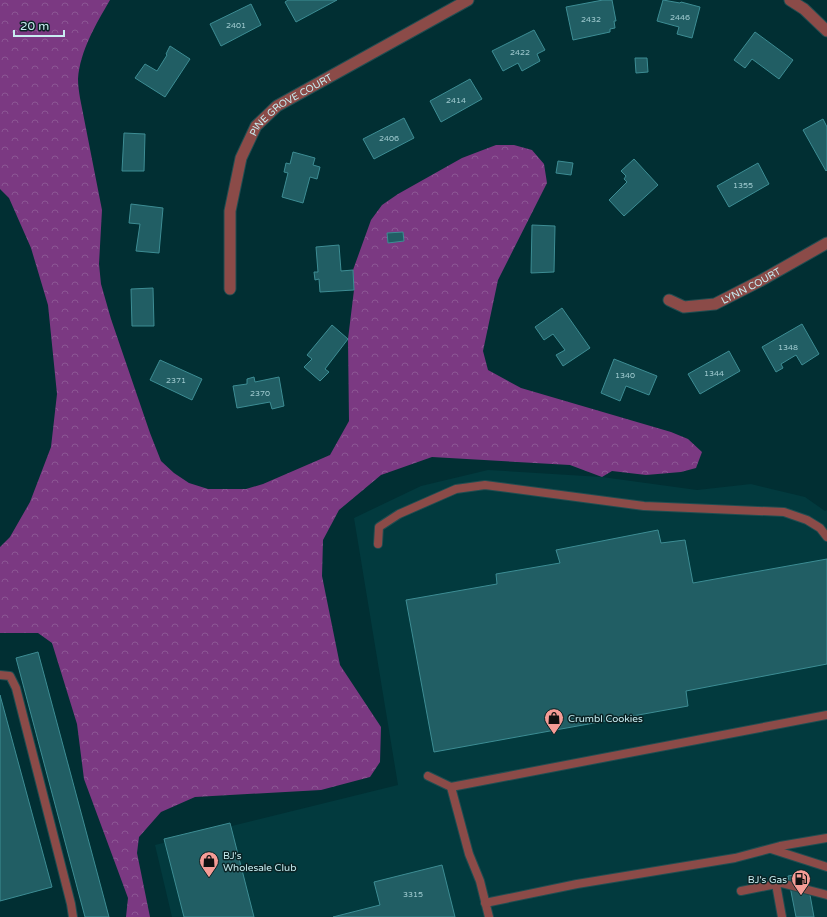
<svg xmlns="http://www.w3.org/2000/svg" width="827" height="917" font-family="'Varela Round',sans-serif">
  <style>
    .built { fill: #023a3e }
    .forest { fill: url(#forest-crowns) }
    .building { fill: #215e64; stroke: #3d8d94 }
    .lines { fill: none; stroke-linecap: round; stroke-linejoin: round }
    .service-casing { stroke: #214d51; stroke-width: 10 }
    .minor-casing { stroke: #214d51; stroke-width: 13 }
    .service { stroke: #8b4b48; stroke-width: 8 }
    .minor { stroke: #8b4b48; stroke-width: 11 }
    .labels { text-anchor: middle; stroke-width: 3; stroke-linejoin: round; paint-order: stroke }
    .number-label { font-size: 8px; fill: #9ec9ce }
    .street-label { font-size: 10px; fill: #c8edf1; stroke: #0a2325 }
    .poi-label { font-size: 10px; fill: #c8edf1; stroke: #0a2325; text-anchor: start }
  </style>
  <defs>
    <pattern id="forest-crowns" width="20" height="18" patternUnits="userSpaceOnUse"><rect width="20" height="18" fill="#7b3982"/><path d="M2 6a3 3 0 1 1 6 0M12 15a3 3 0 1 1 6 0" fill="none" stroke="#8c5694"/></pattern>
  </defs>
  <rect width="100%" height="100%" fill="#012f33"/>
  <polygon class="built" points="488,470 602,477 697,490 751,484 805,497 825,511 827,510 827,917 172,917 155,845 398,785 354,518 421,486"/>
  <path class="forest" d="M0,0H110C96,24 80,51 78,79C78,85 79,92 80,98L102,210L99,264L101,284L111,319L150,433L161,461L174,473L189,483L208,489H246L263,484L330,455L349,421L348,339L354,290L353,270L371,220L382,205L398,194L462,158L496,145H514L532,150L544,164L547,183L498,280L483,351L488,370L521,388L671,432L688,439L702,452L696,468L681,472L646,475L612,471L602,477L570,465L432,457L381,475L339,510L323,540L322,576L340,665L381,727L380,762L370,777L321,790L195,797L161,812L139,837L137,853L150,917H126L128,898L84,779L77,724L52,643L38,633H0V547L10,537L30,502L51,447L57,394L48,305L31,248L9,198L0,189Z"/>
  <g class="building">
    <polygon points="288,0 337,0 296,22 285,2"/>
    <polygon points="603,0 612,0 616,21 614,21 615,28 610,29 610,32 573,40 566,7"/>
    <polygon points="663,0 680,3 681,2 700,7 692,38 677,34 679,27 657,21"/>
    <polygon points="251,4 261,25 221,46 210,24"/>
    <polygon points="534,30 545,50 537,54 540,61 522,71 518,63 503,71 492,51"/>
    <polygon points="755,32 793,60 779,79 752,59 745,68 734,60"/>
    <polygon points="170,46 190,59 165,97 135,78 145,64 157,71 167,55 166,54"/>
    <polygon points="635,58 647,58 648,72 636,73"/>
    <polygon points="470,79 482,99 441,122 430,101"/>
    <polygon points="404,118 414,138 374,159 363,139"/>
    <polygon points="823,119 827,127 827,170 826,171 803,130"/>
    <polygon points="124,133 145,134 144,171 122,171"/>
    <polygon points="293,152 315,158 313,165 320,167 317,179 310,177 303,203 282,197 288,173 284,172 286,163 290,164"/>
    <polygon points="634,159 658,185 624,216 609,200 627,182 624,179 626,176 621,171"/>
    <polygon points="558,161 573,163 571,175 556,173"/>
    <polygon points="758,163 769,184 729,207 717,186"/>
    <polygon points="131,204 163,208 159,253 136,251 140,224 129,223"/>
    <polygon points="532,225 555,226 554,272 531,273"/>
    <polygon points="403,232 404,241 388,243 387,233"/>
    <polygon points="339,245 341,271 353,270 354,290 320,292 319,279 315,280 314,272 318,272 316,247"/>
    <polygon points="153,288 154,326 132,326 131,289"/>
    <polygon points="562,308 590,348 563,366 556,355 565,350 553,334 544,340 535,327"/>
    <polygon points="802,324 819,354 802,365 796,355 781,364 783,368 776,372 762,347"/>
    <polygon points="332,325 348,339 325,369 329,372 320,381 304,367 312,359 307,355"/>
    <polygon points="729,351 740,371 700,394 688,374"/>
    <polygon points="614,359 657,376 649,395 626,386 620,401 601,393"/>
    <polygon points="160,360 202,379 192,400 150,380"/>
    <polygon points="254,377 255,382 279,377 284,406 272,409 270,402 237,408 233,386 247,384 247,379"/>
    <polygon points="658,530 661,543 685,540 693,583 827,559 827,664 686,691 688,706 434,752 406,600 497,584 496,574 560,563 556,550"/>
    <polygon points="38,652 109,917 85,917 16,658"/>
    <polygon points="0,695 52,887 0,901"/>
    <polygon points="230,823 254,917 184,917 164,839"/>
    <polygon points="442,865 455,917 333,917 380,905 374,882"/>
    <polygon points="806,873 814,917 796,917 788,876"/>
  </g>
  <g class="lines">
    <defs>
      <g id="service">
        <polyline points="378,544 379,527 399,514 456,489 485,485 644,506 784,512 807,520 820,528 827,537"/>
        <polyline points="0,675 10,676 16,688 71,904 73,917"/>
        <polyline points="428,776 451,787 469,854 480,881 489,917"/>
        <polyline points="451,787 827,715"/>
        <polyline points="771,849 827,867"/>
        <polyline points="776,884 782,917"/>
        <polyline points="741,891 781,883 827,895"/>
        <polyline points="485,903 577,884 735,858 780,846 827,838"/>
      </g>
      <g id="minor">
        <polyline points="790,0 804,9 827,31"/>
        <path id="s1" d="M230,289V211L241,158L256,126L277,106L468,0"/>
        <path id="s2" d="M669,300L684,307L715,304L760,281L827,243"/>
      </g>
    </defs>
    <use href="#service" class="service-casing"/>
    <use href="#minor" class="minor-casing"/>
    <use href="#service" class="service"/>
    <use href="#minor" class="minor"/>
  </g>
  <defs>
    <symbol id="shop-pin" viewBox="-11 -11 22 30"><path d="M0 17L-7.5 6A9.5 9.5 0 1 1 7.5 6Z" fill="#f59c96" stroke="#0a2325"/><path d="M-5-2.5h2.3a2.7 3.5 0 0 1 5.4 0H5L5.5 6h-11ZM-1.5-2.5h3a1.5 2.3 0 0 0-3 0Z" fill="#111"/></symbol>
    <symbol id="fuel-pin" viewBox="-11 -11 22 30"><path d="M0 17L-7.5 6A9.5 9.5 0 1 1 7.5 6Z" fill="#f59c96" stroke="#0a2325"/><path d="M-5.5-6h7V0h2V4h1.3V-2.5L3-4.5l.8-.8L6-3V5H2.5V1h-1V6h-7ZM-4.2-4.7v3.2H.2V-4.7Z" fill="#111"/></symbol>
  </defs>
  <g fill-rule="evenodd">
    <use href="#shop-pin" x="543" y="707" width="22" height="30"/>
    <use href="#shop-pin" x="198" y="850" width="22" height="30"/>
    <use href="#fuel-pin" x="790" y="868" width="22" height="30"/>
  </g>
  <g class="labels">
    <g class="number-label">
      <text x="680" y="20">2446</text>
      <text x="591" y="22">2432</text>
      <text x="236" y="28">2401</text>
      <text x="520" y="55">2422</text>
      <text x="456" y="103">2414</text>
      <text x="389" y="141">2406</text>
      <text x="743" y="188">1355</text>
      <text x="788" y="350">1348</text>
      <text x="714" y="376">1344</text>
      <text x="625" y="378">1340</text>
      <text x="176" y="383">2371</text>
      <text x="260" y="396">2370</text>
      <text x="413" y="897">3315</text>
    </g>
    <g class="street-label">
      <text dy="4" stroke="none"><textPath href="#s1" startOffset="208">PINE GROVE COURT</textPath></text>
      <text dy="4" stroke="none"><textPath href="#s2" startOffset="88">LYNN COURT</textPath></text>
    </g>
    <g class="poi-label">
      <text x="568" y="722">Crumbl Cookies</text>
      <text x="223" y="859">BJ's<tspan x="223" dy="12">Wholesale Club</tspan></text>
      <text x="787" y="883" text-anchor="end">BJ's Gas</text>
    </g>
  </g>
  <path d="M14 30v6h50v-6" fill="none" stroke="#c8edf1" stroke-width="2"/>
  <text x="20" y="30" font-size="12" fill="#c8edf1" stroke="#0a2325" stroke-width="3" paint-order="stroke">20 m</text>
</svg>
